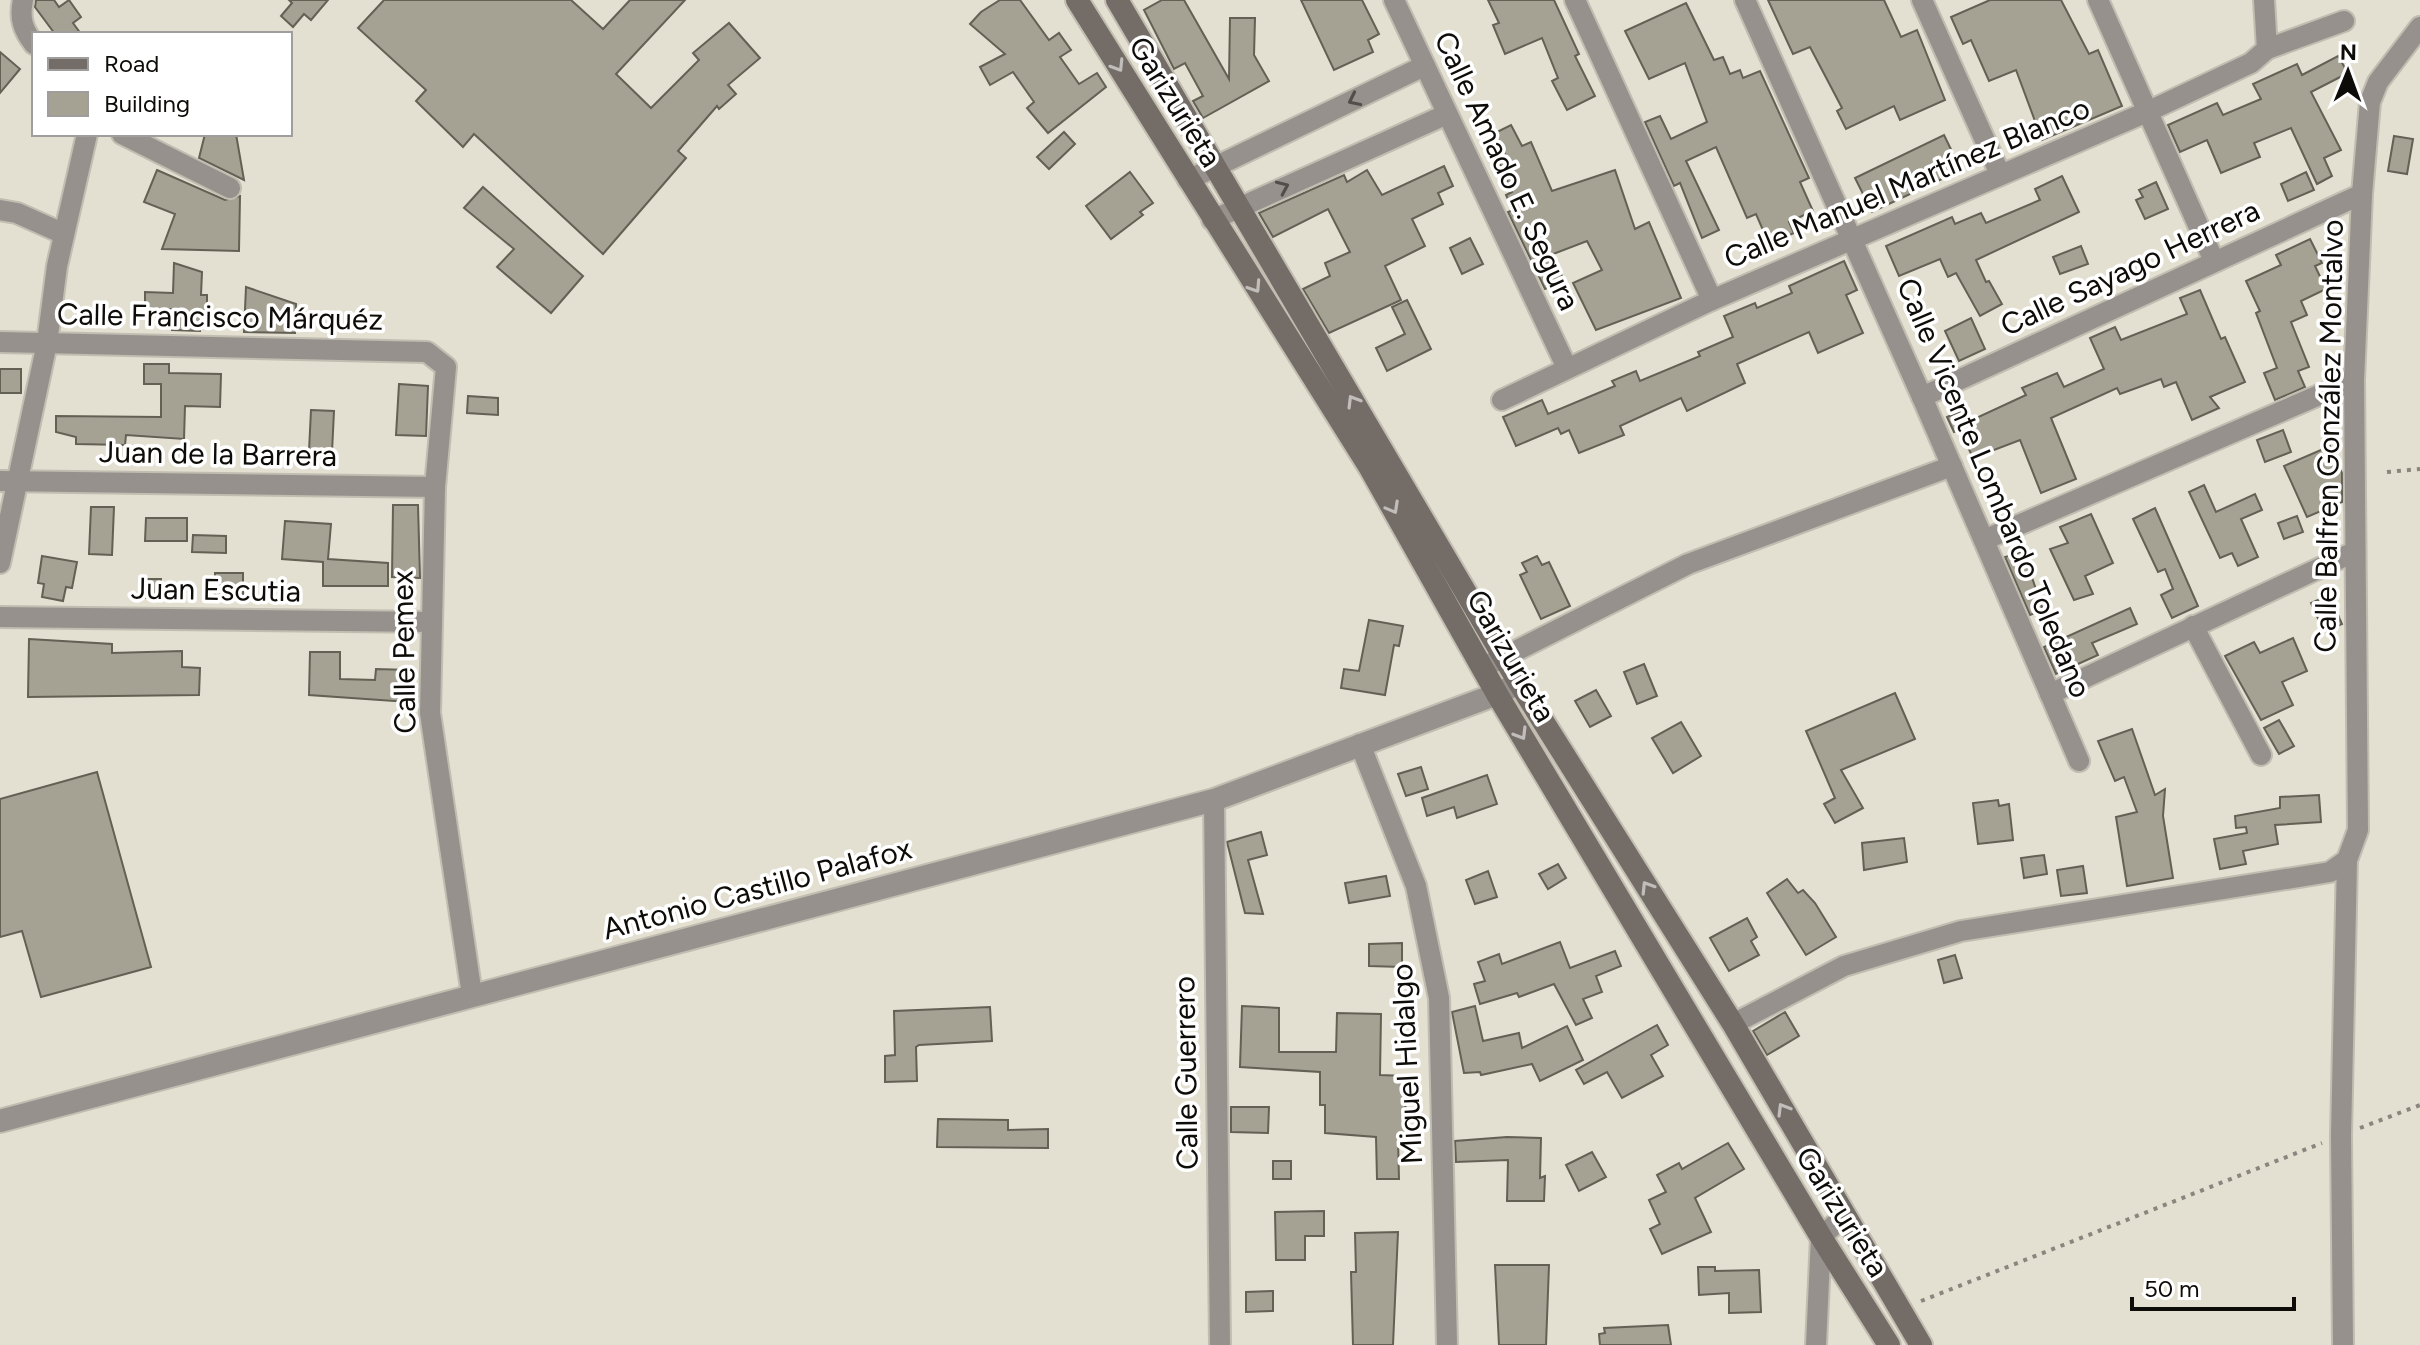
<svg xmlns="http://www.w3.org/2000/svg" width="2420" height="1345" font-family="Figtree,sans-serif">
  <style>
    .building { fill: #a5a294; stroke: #636054; stroke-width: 2 }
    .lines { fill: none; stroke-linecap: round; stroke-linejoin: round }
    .minor-casing { stroke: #c1bdb1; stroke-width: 24 }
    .tertiary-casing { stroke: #c1bdb1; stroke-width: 26 }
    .secondary-casing { stroke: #c1bdb1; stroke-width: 26 }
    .path { stroke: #8a867d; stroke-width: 4; stroke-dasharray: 4 6; stroke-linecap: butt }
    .minor { stroke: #97918d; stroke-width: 20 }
    .tertiary { stroke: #97918d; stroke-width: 22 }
    .secondary { stroke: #746c67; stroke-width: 22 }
    .oneway { stroke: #c0bdbb }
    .oneway2 { stroke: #524e4a }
    .labels { text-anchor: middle; stroke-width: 7; stroke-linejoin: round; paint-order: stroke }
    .street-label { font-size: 30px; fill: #0e0c08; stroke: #fff }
  </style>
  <rect width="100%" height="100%" fill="#e3dfd1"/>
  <g class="building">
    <polygon points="36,0 54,0 59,7 69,0 81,17 73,23 81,34 55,34 35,7"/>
    <polygon points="289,0 328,0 311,20 304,14 293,27 281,16 292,3"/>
    <polygon points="384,0 571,0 603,29 630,0 685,0 616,74 651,108 699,60 693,53 729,23 760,58 728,85 736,94 719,109 717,106 678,151 686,158 603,254 474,134 463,147 416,101 426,90 358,28"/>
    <polygon points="1000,0 1020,0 1049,40 1059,33 1071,50 1060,57 1079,84 1097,73 1106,87 1048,133 1027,108 1034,102 1013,72 990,85 980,67 1005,54 970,24 981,12"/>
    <polygon points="1162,0 1184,0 1229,79 1230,18 1255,18 1254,55 1269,81 1203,118 1193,101 1203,96 1185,63 1174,69 1144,10"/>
    <polygon points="1301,0 1362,0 1379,34 1368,40 1373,52 1334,70"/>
    <polygon points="1488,0 1554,0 1579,54 1575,56 1595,96 1567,110 1552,81 1558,78 1542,38 1505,54 1493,25 1499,23"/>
    <polygon points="1768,0 1884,0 1901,37 1917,30 1945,100 1900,120 1894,106 1846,129 1837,111 1842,108 1810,47 1793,54"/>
    <polygon points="1990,0 2061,0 2089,54 2098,50 2122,106 2042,140 2016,70 1989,81 1971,40 1963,44 1951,17"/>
    <polygon points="1686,3 1714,60 1723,57 1730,74 1740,70 1743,78 1760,71 1809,178 1800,182 1813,211 1789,222 1794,233 1769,244 1756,214 1747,218 1716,147 1686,161 1719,230 1702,238 1680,183 1674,186 1645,122 1660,116 1671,139 1707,122 1685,63 1649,79 1625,31"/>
    <polygon points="0,52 20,69 0,93"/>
    <polygon points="2338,56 2348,73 2311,92 2341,150 2324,158 2332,176 2317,184 2291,128 2254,143 2260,157 2221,173 2207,140 2180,152 2168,125 2217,103 2223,115 2261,99 2253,84 2297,64 2302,75"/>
    <polygon points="1511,125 1522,146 1531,142 1552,191 1615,170 1635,229 1649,222 1681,298 1596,330 1573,283 1602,270 1587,241 1553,254 1564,281 1545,289 1508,212 1513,210 1506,195 1512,192 1497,157 1505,154 1495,133"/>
    <polygon points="1064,132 1075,144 1049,169 1037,157"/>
    <polygon points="205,134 236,134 244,180 199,158"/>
    <polygon points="1944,135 1961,170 1872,212 1855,178"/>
    <polygon points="2394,136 2413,139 2407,174 2388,171"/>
    <polygon points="1444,166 1453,186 1438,193 1443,204 1412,219 1425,246 1385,266 1401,300 1329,333 1303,289 1330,276 1325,263 1350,252 1328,209 1273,237 1259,213 1344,175 1347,182 1367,170 1382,195"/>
    <polygon points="157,170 225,200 240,196 239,251 162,249 175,214 144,202"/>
    <polygon points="1130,172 1153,203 1140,212 1143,215 1111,239 1086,206"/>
    <polygon points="2306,172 2314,190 2288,201 2281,184"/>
    <polygon points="2062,176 2079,212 1976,260 1986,282 1989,281 2002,304 1980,316 1956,273 1948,277 1940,259 1899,276 1886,246 1952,217 1955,224 1981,213 1986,223 2040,200 2035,189"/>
    <polygon points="2156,182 2168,209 2145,219 2136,200 2143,197 2139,190"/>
    <polygon points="483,187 583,276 551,313 497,267 514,249 464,208"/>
    <polygon points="1470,238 1483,264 1462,274 1450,248"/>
    <polygon points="2310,239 2322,263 2315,266 2326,289 2301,301 2307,315 2291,322 2309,367 2298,371 2305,387 2275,400 2264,373 2277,368 2256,313 2260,311 2246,281 2281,265 2276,255"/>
    <polygon points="2081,246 2088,264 2060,274 2053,257"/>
    <polygon points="1844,261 1857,290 1846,295 1863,333 1818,353 1809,332 1737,364 1745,383 1687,411 1681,398 1620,426 1624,435 1579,453 1569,430 1561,434 1558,428 1516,446 1503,417 1542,400 1548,414 1615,386 1612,381 1636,371 1640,381 1700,356 1698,352 1733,337 1724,316 1755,303 1757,308 1792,293 1789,286"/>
    <polygon points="174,263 202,272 201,295 207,295 207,310 200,310 200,331 172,330 173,309 145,309 145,292 173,293"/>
    <polygon points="246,287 296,304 295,333 244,332"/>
    <polygon points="2200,290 2221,339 2225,337 2245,382 2210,397 2219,408 2192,420 2176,382 2164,387 2161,379 2120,394 2117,388 2051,418 2076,479 2041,493 2020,440 1973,458 1960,430 1954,432 1947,417 1965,409 1970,421 2026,395 2022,388 2057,373 2064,387 2104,369 2090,338 2115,327 2121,340 2187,314 2180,298"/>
    <polygon points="1407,300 1431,349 1387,371 1376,348 1405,334 1392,307"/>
    <polygon points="1971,318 1985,349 1959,361 1945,331"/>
    <polygon points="144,364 169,364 169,373 221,374 220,407 185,406 184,439 126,435 125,445 76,444 76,437 56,432 56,416 161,417 161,384 144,384"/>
    <rect x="0" y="369" width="21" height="24"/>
    <polygon points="399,384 428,386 426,436 396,435"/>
    <polygon points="468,396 498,398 498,415 467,413"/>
    <polygon points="311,410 334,411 332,452 309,451"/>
    <polygon points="2283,430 2291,452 2265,462 2257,440"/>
    <polygon points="2330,446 2342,473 2342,502 2307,517 2284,466"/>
    <polygon points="2204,485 2216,512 2255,494 2262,510 2241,519 2258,557 2238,566 2232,553 2220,558 2189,492"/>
    <polygon points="393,505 418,505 420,578 392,577"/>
    <polygon points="91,507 114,507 112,555 89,554"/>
    <polygon points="2155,508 2198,606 2172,618 2161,595 2173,589 2165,569 2158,572 2133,519"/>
    <polygon points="2091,514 2113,563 2085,576 2093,594 2074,600 2050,549 2068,543 2060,527"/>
    <polygon points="2297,516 2303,532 2284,539 2278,523"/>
    <polygon points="146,518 187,518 187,541 145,541"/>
    <polygon points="285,521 331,524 328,559 388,563 388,586 323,586 323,562 282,559"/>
    <polygon points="193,535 226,536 226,553 192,552"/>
    <polygon points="2023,551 2043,610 2030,615 2005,557"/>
    <polygon points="42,556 77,562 72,588 66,587 63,601 42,597 44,584 38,583"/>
    <polygon points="1537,556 1542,565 1549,562 1570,606 1541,619 1520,575 1527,572 1522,563"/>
    <polygon points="215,573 243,573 243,597 215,596"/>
    <rect x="140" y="579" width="21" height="19"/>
    <polygon points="2329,595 2342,624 2324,632 2311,603"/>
    <polygon points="2130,608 2137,624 2092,643 2098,655 2056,674 2044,647"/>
    <polygon points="1369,620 1403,626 1399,646 1394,645 1385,695 1341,688 1344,669 1359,671"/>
    <polygon points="2293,638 2307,671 2282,682 2293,705 2261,720 2225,656 2254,642 2260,653"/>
    <polygon points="29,639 112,644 112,653 182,651 182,667 200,668 199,695 28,697"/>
    <polygon points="310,652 340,652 340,679 375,680 376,669 409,670 408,702 309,695"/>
    <polygon points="1644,664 1657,696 1637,704 1624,672"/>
    <polygon points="1596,690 1611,716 1590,727 1575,701"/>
    <polygon points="1895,693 1915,739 1841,770 1863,808 1835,823 1824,804 1835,798 1806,731"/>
    <polygon points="2279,720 2294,746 2279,754 2264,728"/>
    <polygon points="1681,722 1701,756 1673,773 1652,738"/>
    <polygon points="2132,729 2155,795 2165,789 2163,816 2173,878 2127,886 2116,817 2137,812 2124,777 2115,781 2098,741"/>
    <polygon points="1421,767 1428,789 1406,796 1398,774"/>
    <polygon points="97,772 151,967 41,997 22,931 0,937 0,799"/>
    <polygon points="1487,775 1497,804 1457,818 1454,807 1427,816 1422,798"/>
    <polygon points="2319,795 2321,822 2275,825 2278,844 2243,851 2246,864 2220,869 2214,839 2247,833 2246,827 2236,828 2235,816 2280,808 2280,797"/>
    <polygon points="1998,800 1999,806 2009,804 2013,840 1978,844 1973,803"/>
    <polygon points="1261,832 1267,855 1248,860 1263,914 1245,913 1227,842"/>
    <polygon points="1904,838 1907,862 1864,870 1862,843"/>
    <polygon points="2044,855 2047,874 2024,878 2021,858"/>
    <polygon points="1558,864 1566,878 1548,889 1539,874"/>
    <polygon points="2083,866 2087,893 2061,896 2057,870"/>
    <polygon points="1488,871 1497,897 1475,904 1466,880"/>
    <polygon points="1386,876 1390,896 1349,903 1345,883"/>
    <polygon points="1787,879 1798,893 1803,890 1815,903 1836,937 1806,955 1767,893"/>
    <polygon points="1747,918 1757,937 1751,941 1759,955 1729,971 1710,938"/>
    <polygon points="1560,942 1570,968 1615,951 1621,966 1596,976 1602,992 1583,999 1592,1018 1576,1025 1554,984 1519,997 1517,993 1480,1004 1474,984 1485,981 1478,962 1499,954 1502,964"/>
    <polygon points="1402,943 1402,967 1369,966 1369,944"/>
    <polygon points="1955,955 1962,978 1944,983 1938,960"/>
    <polygon points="1242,1006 1279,1008 1279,1052 1336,1052 1337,1013 1381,1014 1380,1075 1406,1076 1405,1138 1398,1138 1399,1179 1377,1179 1376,1137 1325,1133 1325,1105 1320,1105 1320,1072 1240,1067"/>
    <polygon points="1475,1006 1483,1041 1519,1033 1522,1048 1567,1026 1583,1060 1540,1081 1532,1064 1481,1075 1480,1072 1464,1073 1452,1012"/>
    <polygon points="990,1007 992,1041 919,1045 916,1047 917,1081 885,1082 885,1056 895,1055 894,1011"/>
    <polygon points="1785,1012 1799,1036 1767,1055 1753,1031"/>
    <polygon points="1657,1025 1668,1045 1651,1055 1663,1076 1622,1098 1607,1072 1584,1084 1576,1070"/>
    <polygon points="1231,1107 1269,1107 1268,1133 1231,1132"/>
    <polygon points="938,1119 1008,1120 1008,1130 1048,1129 1048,1148 937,1147"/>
    <polygon points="1507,1137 1541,1138 1540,1178 1545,1176 1544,1201 1507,1201 1508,1160 1456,1162 1455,1141"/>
    <polygon points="1728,1143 1744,1169 1695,1198 1711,1232 1662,1254 1650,1229 1660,1224 1649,1200 1666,1192 1657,1175 1679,1163 1682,1169"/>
    <polygon points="1592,1152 1606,1177 1579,1191 1566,1165"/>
    <rect x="1273" y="1161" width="18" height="18"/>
    <polygon points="1324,1211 1324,1236 1305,1236 1305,1260 1276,1260 1275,1212"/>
    <polygon points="1398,1232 1393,1345 1353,1345 1351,1272 1356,1272 1355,1233"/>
    <polygon points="1495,1265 1549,1265 1546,1345 1499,1345"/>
    <polygon points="1698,1267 1715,1267 1715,1271 1759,1270 1761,1312 1729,1313 1729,1293 1699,1295"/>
    <polygon points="1273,1291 1273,1311 1246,1312 1246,1292"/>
    <polygon points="1668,1325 1671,1345 1600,1345 1599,1334 1605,1333 1604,1328"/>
  </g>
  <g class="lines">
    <defs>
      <g id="minor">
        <path d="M23,0C19,18 23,30 34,44"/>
        <polyline points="1394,0 1567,368"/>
        <polyline points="1575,0 1712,300"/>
        <polyline points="1745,0 1922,397 2079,761"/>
        <polyline points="1922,0 2000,174"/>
        <polyline points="2098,0 2214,261"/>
        <polyline points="2264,0 2267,49"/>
        <polyline points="122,134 230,188"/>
        <polyline points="1188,180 1424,66"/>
        <polyline points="0,210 17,213 64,234"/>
        <polyline points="1212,220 1445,115"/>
        <polyline points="0,342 427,352 446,367 435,487 430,713 472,995"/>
        <polyline points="1922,397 2362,194"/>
        <polyline points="1502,400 1712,300 2149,111 2251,63 2267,49 2344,21"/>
        <polyline points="0,481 435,487"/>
        <polyline points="1984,540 2354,380"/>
        <polyline points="0,563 47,343 57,266 87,134"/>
        <polyline points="0,617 432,622"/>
        <polyline points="2193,626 2261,755"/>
        <polyline points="1482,668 1688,564 1952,466"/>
        <polyline points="2050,694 2354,552"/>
        <polyline points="1360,744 1416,886 1439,998 1447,1345"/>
        <polyline points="1214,800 1220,1345"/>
        <polyline points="1733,1024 1844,966 1961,931 2330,872 2347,860"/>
        <polyline points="1816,1345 1821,1237 1845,1215"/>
        <polyline points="2343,1345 2341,1136 2347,860 2358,830 2354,380 2362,194 2370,102 2378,82 2420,27"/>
      </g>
      <polyline id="tertiary" points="0,1121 1214,800 1497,694 1519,683"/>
      <g id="secondary">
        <polyline points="1077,0 1370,468 1497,694 1821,1237 1889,1345"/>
        <polyline points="1117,0 1519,683 1733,1024 1921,1345"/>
      </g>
    </defs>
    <use href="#minor" class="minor-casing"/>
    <use href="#tertiary" class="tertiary-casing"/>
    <use href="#secondary" class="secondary-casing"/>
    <g class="path">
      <polyline points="2387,472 2420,469"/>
      <polyline points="2360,1128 2420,1105"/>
      <polyline points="1921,1301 2322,1143"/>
    </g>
    <use href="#minor" class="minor"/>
    <use href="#tertiary" class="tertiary"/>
    <use href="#secondary" class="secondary"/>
  </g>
  <defs><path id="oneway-chevron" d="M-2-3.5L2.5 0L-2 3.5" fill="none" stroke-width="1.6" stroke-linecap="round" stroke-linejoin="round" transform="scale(2)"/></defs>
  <g class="oneway">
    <use href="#oneway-chevron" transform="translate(1118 66) rotate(58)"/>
    <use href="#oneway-chevron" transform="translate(1255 287) rotate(57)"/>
    <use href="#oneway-chevron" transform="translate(1353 401) rotate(-121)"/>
    <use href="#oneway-chevron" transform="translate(1393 508) rotate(61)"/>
    <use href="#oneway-chevron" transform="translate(1521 734) rotate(59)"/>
    <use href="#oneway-chevron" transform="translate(1647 887) rotate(-122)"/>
    <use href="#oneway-chevron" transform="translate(1783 1109) rotate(-121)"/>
  </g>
  <g class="oneway2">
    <use href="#oneway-chevron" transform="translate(1354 100) rotate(154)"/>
    <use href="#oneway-chevron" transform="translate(1283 187) rotate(-24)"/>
  </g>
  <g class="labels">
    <g class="street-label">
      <text transform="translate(1175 102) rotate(58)" y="10">Garizurieta</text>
      <text transform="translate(1507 171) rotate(65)" y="10">Calle Amado E. Segura</text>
      <text transform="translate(1907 183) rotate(-23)" y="10">Calle Manuel Martínez Blanco</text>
      <text transform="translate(2130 268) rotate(-25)" y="10">Calle Sayago Herrera</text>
      <text transform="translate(220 317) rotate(1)" y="10">Calle Francisco Márquéz</text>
      <text transform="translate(2329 436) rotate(-89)" y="10">Calle Balfren González Montalvo</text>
      <text transform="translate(218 454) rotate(1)" y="10">Juan de la Barrera</text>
      <text transform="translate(1994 488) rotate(67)" y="10">Calle Vicente Lombardo Toledano</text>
      <text transform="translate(216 590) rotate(1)" y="10">Juan Escutia</text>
      <text transform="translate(404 652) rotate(-91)" y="10">Calle Pemex</text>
      <text transform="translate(1511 656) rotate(60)" y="10">Garizurieta</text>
      <text transform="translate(757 889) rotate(-15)" y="10">Antonio Castillo Palafox</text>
      <text transform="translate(1407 1064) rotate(-93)" y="10">Miguel Hidalgo</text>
      <text transform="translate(1186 1073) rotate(-91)" y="10">Calle Guerrero</text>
      <text transform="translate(1842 1212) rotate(58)" y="10">Garizurieta</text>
    </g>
  </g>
  <rect x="32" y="32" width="260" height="104" fill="#ffffff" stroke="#9f9e9c" stroke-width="2"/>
  <rect x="48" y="58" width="40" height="12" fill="#746c67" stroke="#9f9e9c" stroke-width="2"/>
  <text x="104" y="72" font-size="24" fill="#0e0c08">Road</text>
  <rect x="48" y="92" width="40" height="24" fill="#a5a294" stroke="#9f9e9c" stroke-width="2"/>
  <text x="104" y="112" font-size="24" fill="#0e0c08">Building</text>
  <g transform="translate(2348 72) rotate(1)" stroke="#ffffff" stroke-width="6" paint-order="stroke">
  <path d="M0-6L14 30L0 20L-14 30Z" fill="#0e0c08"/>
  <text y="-12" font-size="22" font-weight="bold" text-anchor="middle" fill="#0e0c08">N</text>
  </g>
  <path d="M2132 1297v12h162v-12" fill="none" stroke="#0e0c08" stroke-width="4"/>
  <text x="2144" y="1297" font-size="24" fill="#0e0c08" stroke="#ffffff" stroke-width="6" paint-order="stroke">50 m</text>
</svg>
